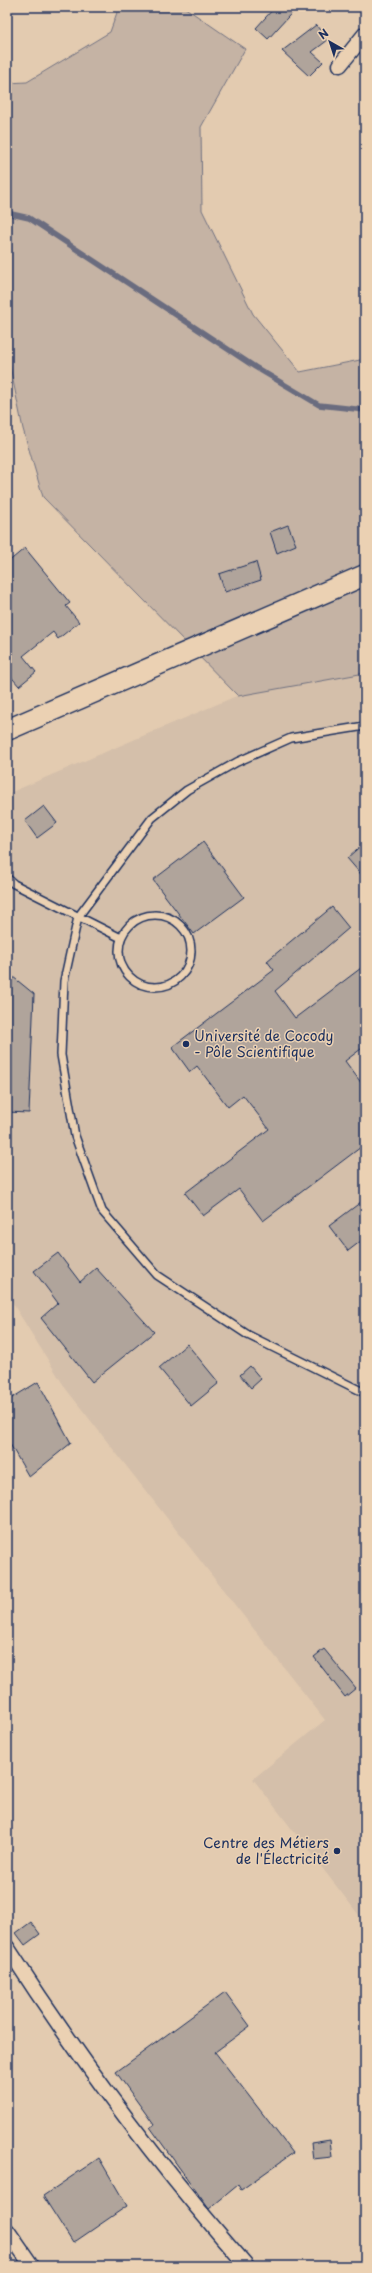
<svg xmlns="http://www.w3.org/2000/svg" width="372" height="2273" font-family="'Playpen Sans',sans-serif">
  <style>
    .built { fill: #d4bfaa }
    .green { fill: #c5b3a4; stroke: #707181 }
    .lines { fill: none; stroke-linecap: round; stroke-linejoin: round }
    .stream { stroke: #6a6c7f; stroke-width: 5.5 }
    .building { fill: #b0a49b; stroke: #1b2f5e }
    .lane-casing { stroke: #1b2f5e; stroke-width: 10 }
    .street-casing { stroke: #1b2f5e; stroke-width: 17 }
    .secondary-casing { stroke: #1b2f5e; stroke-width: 23 }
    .lane { stroke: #ebd1b3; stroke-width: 7 }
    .street { stroke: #ebd1b3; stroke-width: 14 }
    .secondary { stroke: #ebd1b3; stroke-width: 20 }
    .poi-dot { fill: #1b2f5e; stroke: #ebd1b3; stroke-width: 1.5 }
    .labels { text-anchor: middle; stroke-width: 3; stroke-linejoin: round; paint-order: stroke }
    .poi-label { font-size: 14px; fill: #1b2f5e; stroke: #ebd1b3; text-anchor: start }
  </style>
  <rect width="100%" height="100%" fill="#e3cbb0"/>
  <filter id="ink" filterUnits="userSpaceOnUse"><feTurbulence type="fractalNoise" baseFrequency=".025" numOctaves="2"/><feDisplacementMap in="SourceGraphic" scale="8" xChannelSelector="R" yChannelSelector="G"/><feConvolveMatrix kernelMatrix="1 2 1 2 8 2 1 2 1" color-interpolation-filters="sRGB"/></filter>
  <g filter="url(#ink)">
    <polygon class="built" points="365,641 365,1923 253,1779 325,1720 66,1389 7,1294 7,794"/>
    <polygon class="green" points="119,7 184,7 245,49 201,127 202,210 253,314 300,372 365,359 365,673 238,696 43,497 23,429 10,366 7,364 7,83 27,82 110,32"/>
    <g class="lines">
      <polyline class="stream" points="7,213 29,218 255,367 319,405 365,410"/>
    </g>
    <g class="building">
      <polygon points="275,7 297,7 268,39 256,28"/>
      <polygon points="316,25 328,40 312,52 323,62 309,76 282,51"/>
      <polygon points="288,525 296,545 277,553 270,532"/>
      <polygon points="25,548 70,603 66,606 79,622 58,639 53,632 23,656 36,672 19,686 7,672 7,563"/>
      <polygon points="256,562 261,580 225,592 219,574"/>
      <polygon points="44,806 57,823 37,838 25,821"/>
      <polygon points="203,842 244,897 194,934 153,880"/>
      <polygon points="365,842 365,879 347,858"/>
      <polygon points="332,907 349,928 275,991 295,1018 365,965 365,1046 345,1061 365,1088 365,1144 263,1221 239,1189 203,1216 185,1193 269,1129 243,1095 228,1107 197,1066 190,1072 172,1047 274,970 267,961"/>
      <polygon points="7,972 34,994 29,1113 7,1112"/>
      <polygon points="365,1199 365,1238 348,1251 329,1226"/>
      <polygon points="58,1253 80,1282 96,1268 154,1332 92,1382 41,1318 58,1303 34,1271"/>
      <polygon points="187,1344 219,1383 191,1406 159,1368"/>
      <polygon points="250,1366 261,1379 251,1388 240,1375"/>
      <polygon points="38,1382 71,1443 29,1477 7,1439 7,1401"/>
      <polygon points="324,1649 356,1688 345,1697 314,1657"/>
      <polygon points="31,1922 40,1934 25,1945 16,1933"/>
      <polygon points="225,1992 250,2026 215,2052 293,2153 241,2190 238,2185 209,2209 150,2127 154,2125 116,2072"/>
      <polygon points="330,2140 332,2157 313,2159 311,2143"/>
      <polygon points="99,2158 127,2206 73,2243 43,2196"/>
    </g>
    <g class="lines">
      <defs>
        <g id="lane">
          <polyline points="365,726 291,738 237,762 187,790 152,818 78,917 64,981 61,1055 75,1136 102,1211 157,1275 248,1335 365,1393"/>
          <polyline points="7,878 14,884 121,938"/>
          <circle cx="155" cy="951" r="36"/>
        </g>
        <g id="street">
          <polyline points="340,65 365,34"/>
          <path d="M7,1947C79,2059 159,2166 247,2266"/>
          <polyline points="7,2230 32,2266"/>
        </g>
        <polyline id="secondary" points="7,730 365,575"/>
      </defs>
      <use href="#lane" class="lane-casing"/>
      <use href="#street" class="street-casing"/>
      <use href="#secondary" class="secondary-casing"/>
      <use href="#lane" class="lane"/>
      <use href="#street" class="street"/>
      <use href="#secondary" class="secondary"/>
    </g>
  </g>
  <g class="poi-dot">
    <circle cx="186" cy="1044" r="4"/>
    <circle cx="337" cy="1851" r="4"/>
  </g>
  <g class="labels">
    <g class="poi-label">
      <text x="194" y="1041">Université de Cocody<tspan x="194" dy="16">- Pôle Scientifique</tspan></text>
      <text x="329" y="1848" text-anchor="end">Centre des Métiers<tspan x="329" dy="16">de l'Électricité</tspan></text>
    </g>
  </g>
  <rect width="372" height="2273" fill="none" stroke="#ebd1b3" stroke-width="24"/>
  <rect x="12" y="12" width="348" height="2249" fill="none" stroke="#1b2f5e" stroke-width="1.5" filter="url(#ink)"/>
  <g transform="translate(330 42) rotate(321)" stroke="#ebd1b3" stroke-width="3" paint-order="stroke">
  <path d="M0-3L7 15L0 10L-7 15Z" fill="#1b2f5e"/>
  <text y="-6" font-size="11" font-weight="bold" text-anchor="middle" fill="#1b2f5e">N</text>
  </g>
</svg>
